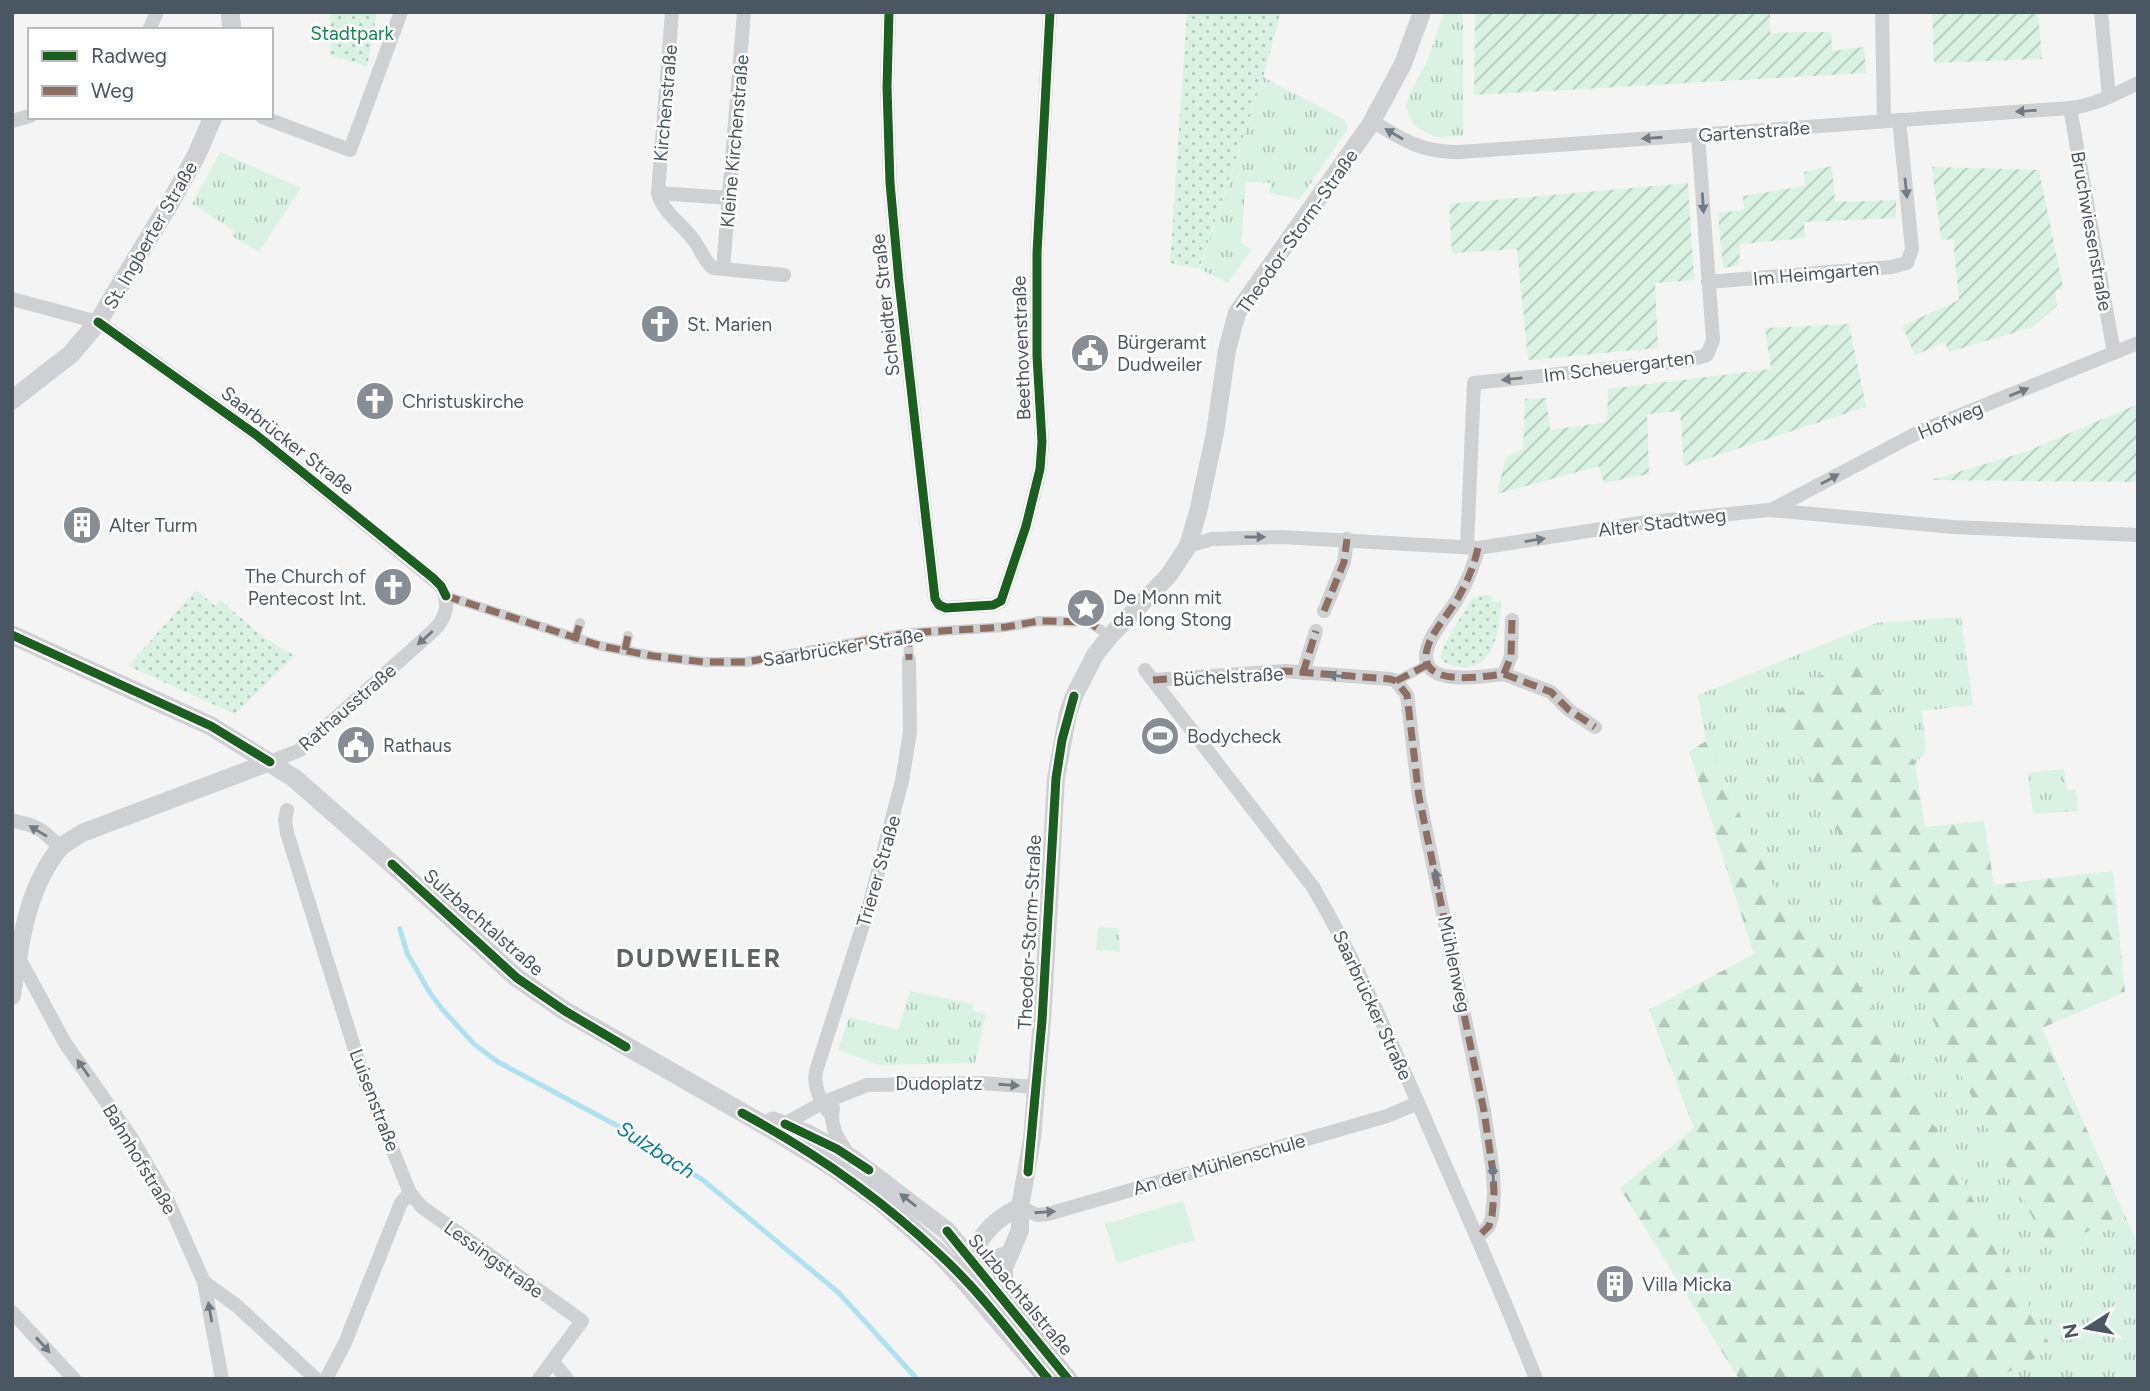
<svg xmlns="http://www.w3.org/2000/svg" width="2150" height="1391" font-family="Figtree,sans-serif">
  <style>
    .grass { fill: url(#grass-tufts) }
    .forest { fill: url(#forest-firs) }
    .park { fill: url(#park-dots) }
    .garden { fill: url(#garden-furrows) }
    .pitch { fill: #d9f2e3 }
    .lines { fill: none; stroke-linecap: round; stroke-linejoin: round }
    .stream { stroke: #aee2f0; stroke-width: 5 }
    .pedestrian { stroke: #ced0d2; stroke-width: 10 }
    .minor { stroke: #ced0d2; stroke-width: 14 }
    .tertiary { stroke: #ced0d2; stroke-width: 18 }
    .secondary { stroke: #ced0d4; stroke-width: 19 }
    .quiet { stroke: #8d6e63; stroke-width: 7; stroke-dasharray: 14 7; stroke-linecap: butt }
    .cycleway-casing { stroke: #fff; stroke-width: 13 }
    .cycleway { stroke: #1b5e20; stroke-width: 9 }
    .oneway { fill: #727b83 }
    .oneway2 { fill: #727b84 }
    .labels { text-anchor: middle; stroke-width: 5; stroke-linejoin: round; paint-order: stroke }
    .park-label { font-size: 19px; fill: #17864f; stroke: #fff }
    .street-label { font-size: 19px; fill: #4a5661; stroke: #fff }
    .poi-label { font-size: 19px; fill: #4a5661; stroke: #fff; text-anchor: start }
    .water-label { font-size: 21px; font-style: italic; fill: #0c7c9b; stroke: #fff }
    .district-label { font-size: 26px; font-weight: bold; letter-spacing: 2px; fill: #5f6368; stroke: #fff }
  </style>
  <defs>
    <pattern id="grass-tufts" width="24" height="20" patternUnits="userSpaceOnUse" patternTransform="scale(1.75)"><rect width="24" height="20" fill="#d9f2e3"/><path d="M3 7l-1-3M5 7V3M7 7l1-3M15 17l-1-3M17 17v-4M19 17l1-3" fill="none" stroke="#b2c7bb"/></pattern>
    <pattern id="forest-firs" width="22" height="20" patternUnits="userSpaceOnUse" patternTransform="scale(1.75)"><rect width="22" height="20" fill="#d9f2e3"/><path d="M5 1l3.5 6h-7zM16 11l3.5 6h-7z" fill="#b2c7bb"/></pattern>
    <pattern id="park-dots" width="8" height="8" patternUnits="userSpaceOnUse" patternTransform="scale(1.75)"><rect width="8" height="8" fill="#d9f2e3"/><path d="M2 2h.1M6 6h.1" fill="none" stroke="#b2c7bb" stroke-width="1.8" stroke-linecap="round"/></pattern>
    <pattern id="garden-furrows" width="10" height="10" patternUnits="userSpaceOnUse" patternTransform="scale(1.75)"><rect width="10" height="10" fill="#d9f2e3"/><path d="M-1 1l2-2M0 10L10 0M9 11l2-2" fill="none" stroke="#b2c7bb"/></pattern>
  </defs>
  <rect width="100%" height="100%" fill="#f4f4f4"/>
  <g class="grass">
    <polygon points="1444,12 1463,12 1463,136 1435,137 1413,125 1406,107 1411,91 1427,62"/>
    <polygon points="1263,77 1345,120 1348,128 1300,199 1269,193 1271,183 1246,182 1241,242 1251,250 1228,283 1200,269"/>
    <polygon points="220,152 301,188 259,252 232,236 235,231 192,204"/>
    <polygon points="1961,617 1973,705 1922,711 1926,751 1915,764 1883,692 2050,1249 2124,1214 2138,1244 2138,1379 1995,1379 2052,1348 1792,927 1706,741 1698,695 1876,623"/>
    <polygon points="2064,769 2067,790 2076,790 2078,811 2033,814 2028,773"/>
    <polygon points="1098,927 1119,928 1120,952 1096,950"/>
    <polygon points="910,991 974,1004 973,1011 986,1014 975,1063 880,1065 838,1050 849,1017 898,1030"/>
  </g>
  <g class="forest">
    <polygon points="1851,651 1883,692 1915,764 1925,827 1984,821 1994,885 2113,871 2125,992 2042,1028 2124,1214 2049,1250 1777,711"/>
    <polygon points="1706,741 1792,926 1835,939 2052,1349 1995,1379 1739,1379 1620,1188 1694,1128 1649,1010 1754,954 1689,752"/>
  </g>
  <g class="park">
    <polygon points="329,12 377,12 367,66 329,55 332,36"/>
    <polygon points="1187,12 1281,12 1263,77 1199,269 1170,263"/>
    <polygon points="196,590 215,606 220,600 263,637 295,656 235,714 128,666"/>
    <path d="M1491,594L1493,602L1501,601C1500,627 1495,672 1459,667C1452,666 1445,664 1440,658L1444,645L1472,598Z"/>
  </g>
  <g class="garden">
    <polygon points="1475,12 1770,12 1770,33 1831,32 1832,51 1864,47 1866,73 1474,95"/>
    <polygon points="1932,12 2038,12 2042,59 1934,63"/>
    <polygon points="1832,166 1835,202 1896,200 1896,218 1804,222 1805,238 1740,244 1739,265 1723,268 1718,213 1744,210 1743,196 1805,186 1804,172"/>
    <polygon points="1932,167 2039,170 2063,288 2055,291 2057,305 2033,327 1949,352 1945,342 1915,355 1902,326 1959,300 1953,239 1941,240"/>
    <polygon points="1688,183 1694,280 1655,283 1658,348 1528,360 1517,249 1452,253 1449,204"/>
    <polygon points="1849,324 1866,407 1684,466 1680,411 1647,414 1649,474 1604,483 1599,466 1497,494 1506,457 1523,449 1525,399 1546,398 1550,430 1607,422 1608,389 1771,369 1765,328"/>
    <polygon points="2138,404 2138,482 1932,480 2028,451"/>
  </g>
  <polygon class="pitch" points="1183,1201 1195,1240 1117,1263 1105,1224"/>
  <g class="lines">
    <polyline class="stream" points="400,929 407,953 430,993 443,1010 474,1044 498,1062 644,1140 704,1181 839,1293 917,1379"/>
    <g class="pedestrian">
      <polyline points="446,596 601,646 653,656 704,662 746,662 908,633 1006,627 1039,621 1088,622 1101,630"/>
      <polyline points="908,633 909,660"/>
      <polyline points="575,639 580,623"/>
      <polyline points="625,650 628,636"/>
      <polyline points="1396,681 1429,664"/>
    </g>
    <g class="minor">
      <path d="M672,12L658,193C663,213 682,224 693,239C701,249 703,260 713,268L784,275"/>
      <polyline points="889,12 887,87 890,183 899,282 935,599 939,605 946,608 993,605 1001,601 1026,526 1040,469 1042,442 1037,356 1037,253 1050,12"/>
      <polyline points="1882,12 1884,121"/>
      <polyline points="2101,12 2109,97"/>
      <polyline points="149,30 157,12"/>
      <polyline points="2070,108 2114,353"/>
      <polyline points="262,117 350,150 401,12"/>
      <polyline points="12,121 30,116"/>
      <path d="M1372,121C1403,140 1422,153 1460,152L2070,108C2095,105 2116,94 2138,83"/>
      <polyline points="658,193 729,198"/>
      <polyline points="723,269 744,12"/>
      <polyline points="1708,282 1891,267 1907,263 1912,249 1899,120"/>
      <path d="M12,299L98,322L117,335L255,434L441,586C450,603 447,617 434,630L300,750L270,762"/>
      <polyline points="1773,509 1921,431 2138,343"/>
      <polyline points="1188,546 1212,539 1282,537 1478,548 1640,523 1769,510 1953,527 2138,535"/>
      <polyline points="1467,547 1474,383 1690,360 1707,355 1713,340 1698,135"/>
      <path d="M1478,548C1474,566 1467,582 1458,598C1449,613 1436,627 1429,643C1411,689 1480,677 1504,674L1511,656L1512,620"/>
      <polyline points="1324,611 1344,562 1347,539"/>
      <path d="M1145,670L1313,887C1358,964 1393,1046 1429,1128C1465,1211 1503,1294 1536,1379"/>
      <polyline points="1303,673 1316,631"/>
      <polyline points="1504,674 1551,692 1569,710 1595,727"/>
      <polyline points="1153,680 1285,671 1390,679 1396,681 1407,695 1419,797 1484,1111 1493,1172 1494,1194 1492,1216 1489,1226 1478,1237"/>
      <polyline points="287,810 285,820 287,833 364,1079 410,1193 401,1203 345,1343 326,1379"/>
      <path d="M12,820C19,823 24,823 30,825C42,828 52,840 61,848"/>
      <polyline points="18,956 65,1043 131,1137 167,1199 204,1282 222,1379"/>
      <path d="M833,1108C829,1126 838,1139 848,1154"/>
      <path d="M831,1115C821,1102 813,1088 816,1071L869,906L902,781L910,732L909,660"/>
      <polyline points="781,1126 822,1103 867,1085 981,1083 1036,1087"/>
      <polyline points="410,1193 422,1207 582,1321 539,1379"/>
      <polyline points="1020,1207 1037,1215 1048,1214 1387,1116 1418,1103"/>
      <polyline points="204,1282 237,1306 316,1379"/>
      <polyline points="12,1312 74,1379"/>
      <polyline points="553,1362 567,1379"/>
    </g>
    <g class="tertiary">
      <path d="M12,996C20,945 26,889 60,848C66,842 75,838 82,833L270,762"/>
      <polyline points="963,1260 988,1261 1010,1254"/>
      <path d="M969,1273C973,1241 992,1220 1020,1207"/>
      <polyline points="1012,1307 1004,1286 1004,1268 1020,1230 1020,1207 1032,1139 1043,1007 1056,778 1068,713 1074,696 1095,655 1110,636 1169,575 1188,546 1198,512 1215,433 1227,350 1237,313 1370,125 1403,64 1422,12"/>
    </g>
    <g class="secondary">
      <polyline points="230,12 232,30"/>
      <polyline points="12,400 71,354 98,322 171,201 197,154 213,117"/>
      <polyline points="12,635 211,726 294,778 392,864 517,978 565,1011 773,1130 834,1168 880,1201 938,1252 961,1277 1048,1379"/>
      <polyline points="773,1121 808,1134 850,1157 947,1231 1068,1379"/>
    </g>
    <g class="quiet">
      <path d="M1478,548C1474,566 1467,582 1458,598C1449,613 1436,627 1429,643C1411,689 1480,677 1504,674L1511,656L1512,620"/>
      <polyline points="446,596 601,646 653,656 704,662 746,662 908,633 1006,627 1039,621 1088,622 1101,630"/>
      <polyline points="1324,611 1344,562 1347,539"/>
      <polyline points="908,633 909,660"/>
      <polyline points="575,639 580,623"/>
      <polyline points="625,650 628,636"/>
      <polyline points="1303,673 1316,631"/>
      <polyline points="1504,674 1551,692 1569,710 1595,727"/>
      <polyline points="1153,680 1285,671 1390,679 1396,681 1407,695 1419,797 1484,1111 1493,1172 1494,1194 1492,1216 1489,1226 1478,1237"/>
      <polyline points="1396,681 1429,664"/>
    </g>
    <defs>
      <g id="cycleway">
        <polyline points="889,12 887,87 890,183 899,282 935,599 939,605 946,608 993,605 1001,601 1026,526 1040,469 1042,442 1037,356 1037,253 1050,12"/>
        <polyline points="98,322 255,434 433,578 441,586 446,596"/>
        <polyline points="12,635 211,726 270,762"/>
        <polyline points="392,864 517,978 565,1011 626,1047"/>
        <path d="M742,1113C814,1152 879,1197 938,1253C979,1290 1013,1337 1048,1379"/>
        <polyline points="785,1124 837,1149 869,1170"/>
        <polyline points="1028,1172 1042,1021 1056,778 1062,740 1074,696"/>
        <polyline points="947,1231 1068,1379"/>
      </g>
    </defs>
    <use href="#cycleway" class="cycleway-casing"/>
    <use href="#cycleway" class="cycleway"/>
  </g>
  <defs><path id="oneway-solid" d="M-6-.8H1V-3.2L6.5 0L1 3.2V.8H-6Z" transform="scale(1.75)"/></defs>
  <g class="oneway">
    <use href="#oneway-solid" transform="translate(2026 111) rotate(176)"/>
    <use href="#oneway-solid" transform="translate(1394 134) rotate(-150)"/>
    <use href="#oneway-solid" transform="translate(1652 138) rotate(176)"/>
    <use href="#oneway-solid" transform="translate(1906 188) rotate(84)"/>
    <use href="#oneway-solid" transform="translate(1703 203) rotate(86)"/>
    <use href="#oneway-solid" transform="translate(1512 379) rotate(174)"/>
    <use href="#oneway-solid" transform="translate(2019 392) rotate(-22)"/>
    <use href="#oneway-solid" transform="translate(1830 479) rotate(-29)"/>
    <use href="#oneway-solid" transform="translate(1255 537)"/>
    <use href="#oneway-solid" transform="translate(1535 540) rotate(-9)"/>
    <use href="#oneway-solid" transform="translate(425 638) rotate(138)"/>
    <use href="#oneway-solid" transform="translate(1338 676) rotate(-176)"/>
    <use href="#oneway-solid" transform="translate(38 831) rotate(-149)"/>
    <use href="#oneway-solid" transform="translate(1437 879) rotate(-102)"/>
    <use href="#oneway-solid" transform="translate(83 1068) rotate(-125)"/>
    <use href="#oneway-solid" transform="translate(1009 1085) rotate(4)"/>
    <use href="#oneway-solid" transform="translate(1493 1174) rotate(-94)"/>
    <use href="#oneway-solid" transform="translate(1045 1212) rotate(-4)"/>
    <use href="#oneway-solid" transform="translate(210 1312) rotate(-100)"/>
    <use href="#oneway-solid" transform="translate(43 1345) rotate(48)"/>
  </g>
  <use class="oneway2" href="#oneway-solid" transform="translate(908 1200) rotate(-142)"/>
  <defs>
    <symbol id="church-disc" viewBox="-11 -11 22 22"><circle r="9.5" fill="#868d94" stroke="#fff"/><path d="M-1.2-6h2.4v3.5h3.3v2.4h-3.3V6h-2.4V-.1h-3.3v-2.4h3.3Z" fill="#fff"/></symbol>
    <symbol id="civic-disc" viewBox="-11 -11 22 22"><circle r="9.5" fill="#868d94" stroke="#fff"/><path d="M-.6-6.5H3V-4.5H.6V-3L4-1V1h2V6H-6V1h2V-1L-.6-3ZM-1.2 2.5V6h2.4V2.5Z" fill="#fff"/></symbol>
    <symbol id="building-disc" viewBox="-11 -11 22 22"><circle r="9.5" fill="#868d94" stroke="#fff"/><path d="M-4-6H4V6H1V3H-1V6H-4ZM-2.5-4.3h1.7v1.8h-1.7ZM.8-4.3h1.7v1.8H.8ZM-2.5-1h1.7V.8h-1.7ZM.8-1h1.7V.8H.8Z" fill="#fff"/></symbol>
    <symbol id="sight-disc" viewBox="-11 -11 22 22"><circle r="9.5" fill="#868d94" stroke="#fff"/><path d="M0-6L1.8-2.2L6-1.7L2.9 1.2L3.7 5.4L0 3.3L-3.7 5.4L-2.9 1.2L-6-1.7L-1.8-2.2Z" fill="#fff"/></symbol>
    <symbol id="stadium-disc" viewBox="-11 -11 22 22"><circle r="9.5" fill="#868d94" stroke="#fff"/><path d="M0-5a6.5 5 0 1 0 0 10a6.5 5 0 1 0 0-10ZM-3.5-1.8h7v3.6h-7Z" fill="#fff"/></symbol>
  </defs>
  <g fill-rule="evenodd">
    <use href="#church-disc" x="638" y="302" width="44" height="44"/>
    <use href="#civic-disc" x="1068" y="331" width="44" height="44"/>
    <use href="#church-disc" x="353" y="379" width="44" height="44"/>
    <use href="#building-disc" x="60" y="503" width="44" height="44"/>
    <use href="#church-disc" x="371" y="565" width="44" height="44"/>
    <use href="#sight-disc" x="1064" y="586" width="44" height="44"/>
    <use href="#stadium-disc" x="1138" y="714" width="44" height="44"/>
    <use href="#civic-disc" x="334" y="723" width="44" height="44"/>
    <use href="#building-disc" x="1593" y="1262" width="44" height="44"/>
  </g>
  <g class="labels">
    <g class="park-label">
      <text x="352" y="40">Stadtpark</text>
    </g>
    <g class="street-label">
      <text transform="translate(665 103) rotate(-85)" y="7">Kirchenstraße</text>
      <text transform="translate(1754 131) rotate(-4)" y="7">Gartenstraße</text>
      <text transform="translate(734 141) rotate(-85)" y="7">Kleine Kirchenstraße</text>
      <text transform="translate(1297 231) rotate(-55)" y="7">Theodor-Storm-Straße</text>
      <text transform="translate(2092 231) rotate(80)" y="7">Bruchwiesenstraße</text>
      <text transform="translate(150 235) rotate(-60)" y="7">St. Ingberter Straße</text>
      <text transform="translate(1816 273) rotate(-5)" y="7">Im Heimgarten</text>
      <text transform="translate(885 305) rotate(-96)" y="7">Scheidter Straße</text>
      <text transform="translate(1021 348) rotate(-92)" y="7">Beethovenstraße</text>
      <text transform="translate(1619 366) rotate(-7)" y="7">Im Scheuergarten</text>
      <text transform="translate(1950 420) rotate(-23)" y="7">Hofweg</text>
      <text transform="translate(288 440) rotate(38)" y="7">Saarbrücker Straße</text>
      <text transform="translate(1662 522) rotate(-7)" y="7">Alter Stadtweg</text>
      <text transform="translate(843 647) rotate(-9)" y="7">Saarbrücker Straße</text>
      <text transform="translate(1228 676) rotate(-3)" y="7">Büchelstraße</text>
      <text transform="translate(347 707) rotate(-41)" y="7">Rathausstraße</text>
      <text transform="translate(878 871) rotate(-74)" y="7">Trierer Straße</text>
      <text transform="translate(484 922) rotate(41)" y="7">Sulzbachtalstraße</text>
      <text transform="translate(1029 932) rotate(-87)" y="7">Theodor-Storm-Straße</text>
      <text transform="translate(1455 964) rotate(78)" y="7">Mühlenweg</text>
      <text transform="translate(1373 1005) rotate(65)" y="7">Saarbrücker Straße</text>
      <text x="939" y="1090">Dudoplatz</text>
      <text transform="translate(375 1100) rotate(69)" y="7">Luisenstraße</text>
      <text transform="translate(140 1159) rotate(59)" y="7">Bahnhofstraße</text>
      <text transform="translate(1219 1164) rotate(-16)" y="7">An der Mühlenschule</text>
      <text transform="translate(494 1259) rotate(36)" y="7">Lessingstraße</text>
      <text transform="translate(1021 1294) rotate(50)" y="7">Sulzbachtalstraße</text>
    </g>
    <g class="poi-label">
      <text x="687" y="331">St. Marien</text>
      <text x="1117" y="349">Bürgeramt<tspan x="1117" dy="22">Dudweiler</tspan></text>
      <text x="402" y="408">Christuskirche</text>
      <text x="109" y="532">Alter Turm</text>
      <text x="366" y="583" text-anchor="end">The Church of<tspan x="366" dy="22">Pentecost Int.</tspan></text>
      <text x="1113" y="604">De Monn mit<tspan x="1113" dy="22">da long Stong</tspan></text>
      <text x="1187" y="743">Bodycheck</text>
      <text x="383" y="752">Rathaus</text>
      <text x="1642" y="1291">Villa Micka</text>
    </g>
    <g class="water-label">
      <text transform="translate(656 1150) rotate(33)" y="7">Sulzbach</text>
    </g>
    <g class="district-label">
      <text x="699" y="967">DUDWEILER</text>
    </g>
  </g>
  <rect width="2150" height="1391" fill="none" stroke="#4a5661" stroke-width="28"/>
  <rect x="28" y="28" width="245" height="91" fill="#ffffff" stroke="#b7bbc0" stroke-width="2"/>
  <rect x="42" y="51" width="35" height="10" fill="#1b5e20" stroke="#b7bbc0" stroke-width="2"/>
  <text x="91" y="63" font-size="21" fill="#4a5661">Radweg</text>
  <rect x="42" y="86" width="35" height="10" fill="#8d6e63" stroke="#b7bbc0" stroke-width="2"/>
  <text x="91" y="98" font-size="21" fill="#4a5661">Weg</text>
  <g transform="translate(2087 1328) rotate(259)" stroke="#ffffff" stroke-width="5" paint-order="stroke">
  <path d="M0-5L12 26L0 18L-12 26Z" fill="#4a5661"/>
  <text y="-10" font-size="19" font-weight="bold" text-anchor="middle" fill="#4a5661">N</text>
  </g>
</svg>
